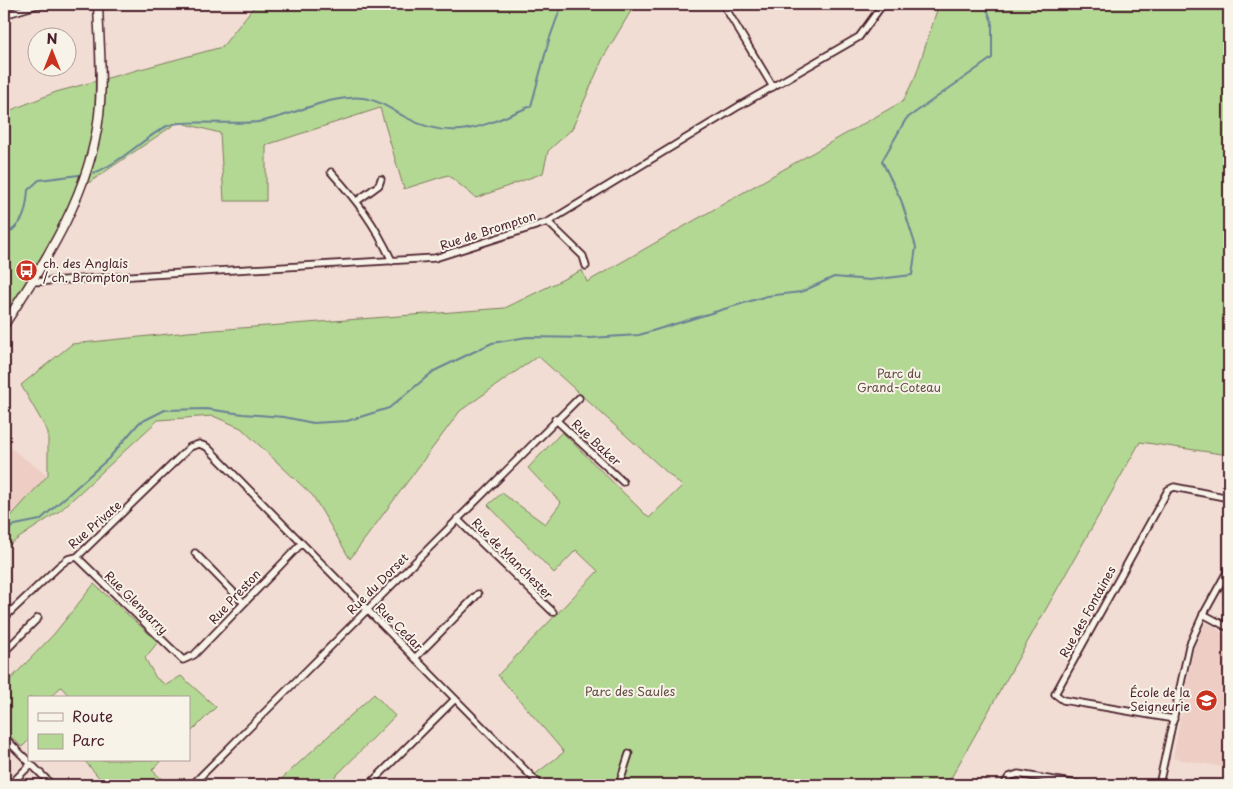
<svg xmlns="http://www.w3.org/2000/svg" width="1233" height="789" font-family="'Playpen Sans',sans-serif">
  <style>
    .built { fill: #edcdc4 }
    .green { fill: #b3d893; stroke: #7e7c5f }
    .lines { fill: none; stroke-linecap: round; stroke-linejoin: round }
    .stream { stroke: #698296; stroke-width: 2 }
    .street-casing { stroke: #4a1f2b; stroke-width: 9 }
    .secondary-casing { stroke: #4a1f2b; stroke-width: 11 }
    .street { stroke: #f7f3e8; stroke-width: 5.5 }
    .secondary { stroke: #f7f3e8; stroke-width: 8 }
    .labels { text-anchor: middle; stroke-width: 4; stroke-linejoin: round; paint-order: stroke }
    .street-label { font-size: 12px; fill: #4a1f2b; stroke: #f7f3e8 }
    .poi-label { font-size: 12px; fill: #4a1f2b; stroke: #f7f3e8; text-anchor: start }
    .park-label { font-size: 12px; fill: #644d45; stroke: #f7f3e8 }
  </style>
  <rect width="100%" height="100%" fill="#f1ddd3"/>
  <filter id="ink" filterUnits="userSpaceOnUse"><feTurbulence type="fractalNoise" baseFrequency=".02" numOctaves="2"/><feDisplacementMap in="SourceGraphic" scale="10" xChannelSelector="R" yChannelSelector="G"/><feConvolveMatrix kernelMatrix="1 2 1 2 8 2 1 2 1" color-interpolation-filters="sRGB"/></filter>
  <g filter="url(#ink)">
    <g class="built">
      <polygon points="10,448 48,476 4,524 4,455"/>
      <polygon points="1207,623 1216,627 1220,632 1229,637 1229,768 1173,758 1194,647 1204,625"/>
    </g>
    <g class="green">
      <polygon points="256,4 635,4 603,58 572,129 548,151 543,173 476,198 448,175 404,189 380,108 266,145 266,201 224,201 220,133 178,122 81,188 33,276 4,320 4,113 56,92 222,47"/>
      <polygon points="939,4 1229,4 1229,455 1140,442 947,785 546,785 533,776 564,752 498,675 598,571 576,550 554,573 488,505 502,493 545,524 561,503 528,468 562,432 649,518 682,486 538,356 460,411 350,559 313,496 241,428 213,416 158,420 61,510 4,548 4,524 48,475 48,432 21,385 72,344 188,332 505,308 582,270 587,282 903,101 916,75"/>
      <polygon points="94,584 158,642 145,658 156,678 166,685 181,676 216,707 189,734 189,698 71,698 61,687 49,698 29,698 29,740 22,747 4,730 4,712 10,706 4,701 4,686 54,634"/>
      <polygon points="374,694 395,716 327,785 275,785"/>
      <polygon points="84,760 162,760 152,770 168,785 98,785 102,781"/>
    </g>
    <g class="lines">
      <g class="stream">
        <path d="M94,173C122,162 142,139 167,126C179,119 239,125 258,122C289,117 318,100 349,98C372,95 387,107 405,117C454,144 485,125 531,106L549,40L562,4"/>
        <path d="M4,237C24,222 26,215 28,190L39,180L79,175"/>
        <polyline points="4,532 15,525 40,520 108,459 139,423 165,410 206,409 243,414 284,417 313,423 347,421 389,408 434,371 492,343 527,337 590,338 639,335 767,296 801,292 834,277 870,280 912,275 916,247 901,200 882,161 906,119 992,58 992,22 985,4"/>
      </g>
      <defs>
        <g id="street">
          <polyline points="723,4 773,87"/>
          <polyline points="4,15 40,4"/>
          <path d="M331,172C359,203 374,223 392,261"/>
          <polyline points="357,201 379,185 381,179"/>
          <polyline points="548,222 583,256 586,266"/>
          <polyline points="32,282 435,258 548,222 739,106 859,37 883,4"/>
          <polyline points="555,419 623,482"/>
          <polyline points="457,519 553,612"/>
          <polyline points="195,553 243,602"/>
          <polyline points="77,557 183,660 194,655 301,544"/>
          <polyline points="1203,614 1229,628"/>
          <polyline points="4,618 59,566 68,559 77,557 190,447 199,444 207,447 540,785"/>
          <polyline points="4,652 38,618"/>
          <polyline points="415,658 478,594"/>
          <polyline points="1174,719 1063,700 1055,694 1168,490 1174,487 1229,498"/>
          <polyline points="4,737 52,785"/>
          <polyline points="10,785 31,764"/>
          <polyline points="192,785 579,398"/>
          <polyline points="369,785 455,699"/>
          <polyline points="619,785 629,754"/>
          <polyline points="1004,785 1009,777 1018,774 1083,785"/>
          <polyline points="1159,785 1189,646 1202,617 1229,568"/>
        </g>
        <path id="secondary" d="M4,325C46,260 90,194 99,115C103,78 99,40 98,4"/>
      </defs>
      <use href="#street" class="street-casing"/>
      <use href="#secondary" class="secondary-casing"/>
      <use href="#street" class="street"/>
      <use href="#secondary" class="secondary"/>
    </g>
  </g>
  <defs>
    <symbol id="bus-disc" viewBox="-11 -11 22 22"><circle r="9.5" fill="#c8321e" stroke="#f7f3e8"/><path d="M-5-6H5V4H4V6H2V4H-2V6H-4V4H-5ZM-3.5-4V0h7V-4ZM-3.5 1.2v1.5H-2V1.2ZM2 1.2v1.5H3.5V1.2Z" fill="#fff"/></symbol>
    <symbol id="school-disc" viewBox="-11 -11 22 22"><circle r="9.5" fill="#c8321e" stroke="#f7f3e8"/><path d="M0-5L7-2L0 1L-7-2ZM-4 1L0 2.5L4 1V4Q0 6-4 4Z" fill="#fff"/></symbol>
  </defs>
  <g fill-rule="evenodd">
    <use href="#bus-disc" x="14" y="258" width="25" height="25"/>
    <use href="#school-disc" x="1194" y="688" width="25" height="25"/>
  </g>
  <g class="labels">
    <g class="street-label">
      <text transform="translate(488 231) rotate(-18)" y="4">Rue de Brompton</text>
      <text transform="translate(596 443) rotate(43)" y="4">Rue Baker</text>
      <text transform="translate(95 525) rotate(-41)" y="4">Rue Private</text>
      <text transform="translate(512 559) rotate(45)" y="4">Rue de Manchester</text>
      <text transform="translate(378 584) rotate(-45)" y="4">Rue du Dorset</text>
      <text transform="translate(235 597) rotate(-47)" y="4">Rue Preston</text>
      <text transform="translate(136 603) rotate(45)" y="4">Rue Glengarry</text>
      <text transform="translate(1088 612) rotate(-61)" y="4">Rue des Fontaines</text>
      <text transform="translate(399 627) rotate(45)" y="4">Rue Cedar</text>
    </g>
    <g class="poi-label">
      <text x="43" y="268">ch. des Anglais<tspan x="43" dy="14">/ ch. Brompton</tspan></text>
      <text x="1190" y="697" text-anchor="end">École de la<tspan x="1190" dy="14">Seigneurie</tspan></text>
    </g>
    <g class="park-label">
      <text x="899" y="378">Parc du<tspan x="899" dy="14">Grand-Coteau</tspan></text>
      <text x="630" y="696">Parc des Saules</text>
    </g>
  </g>
  <rect width="1233" height="789" fill="none" stroke="#f7f3e8" stroke-width="20"/>
  <rect x="10" y="10" width="1213" height="769" fill="none" stroke="#4a1f2b" stroke-width="2" filter="url(#ink)"/>
  <rect x="28" y="696" width="162" height="65" fill="#f7f3e8" stroke="#b29e9c"/>
  <rect x="38" y="713" width="25" height="8" fill="#f7f3e8" stroke="#b29e9c"/>
  <text x="72" y="722" font-size="15" fill="#4a1f2b">Route</text>
  <rect x="38" y="734" width="25" height="15" fill="#b3d893" stroke="#b29e9c"/>
  <text x="72" y="746" font-size="15" fill="#4a1f2b">Parc</text>
  <g transform="translate(52 52)"><circle r="24" fill="#f7f3e8" stroke="#b29e9c"/>
  <path d="M0-4L9 19L0 12L-9 19Z" fill="#c8321e"/>
  <text y="-8" font-size="14" font-weight="bold" text-anchor="middle" fill="#4a1f2b">N</text>
  </g>
</svg>
